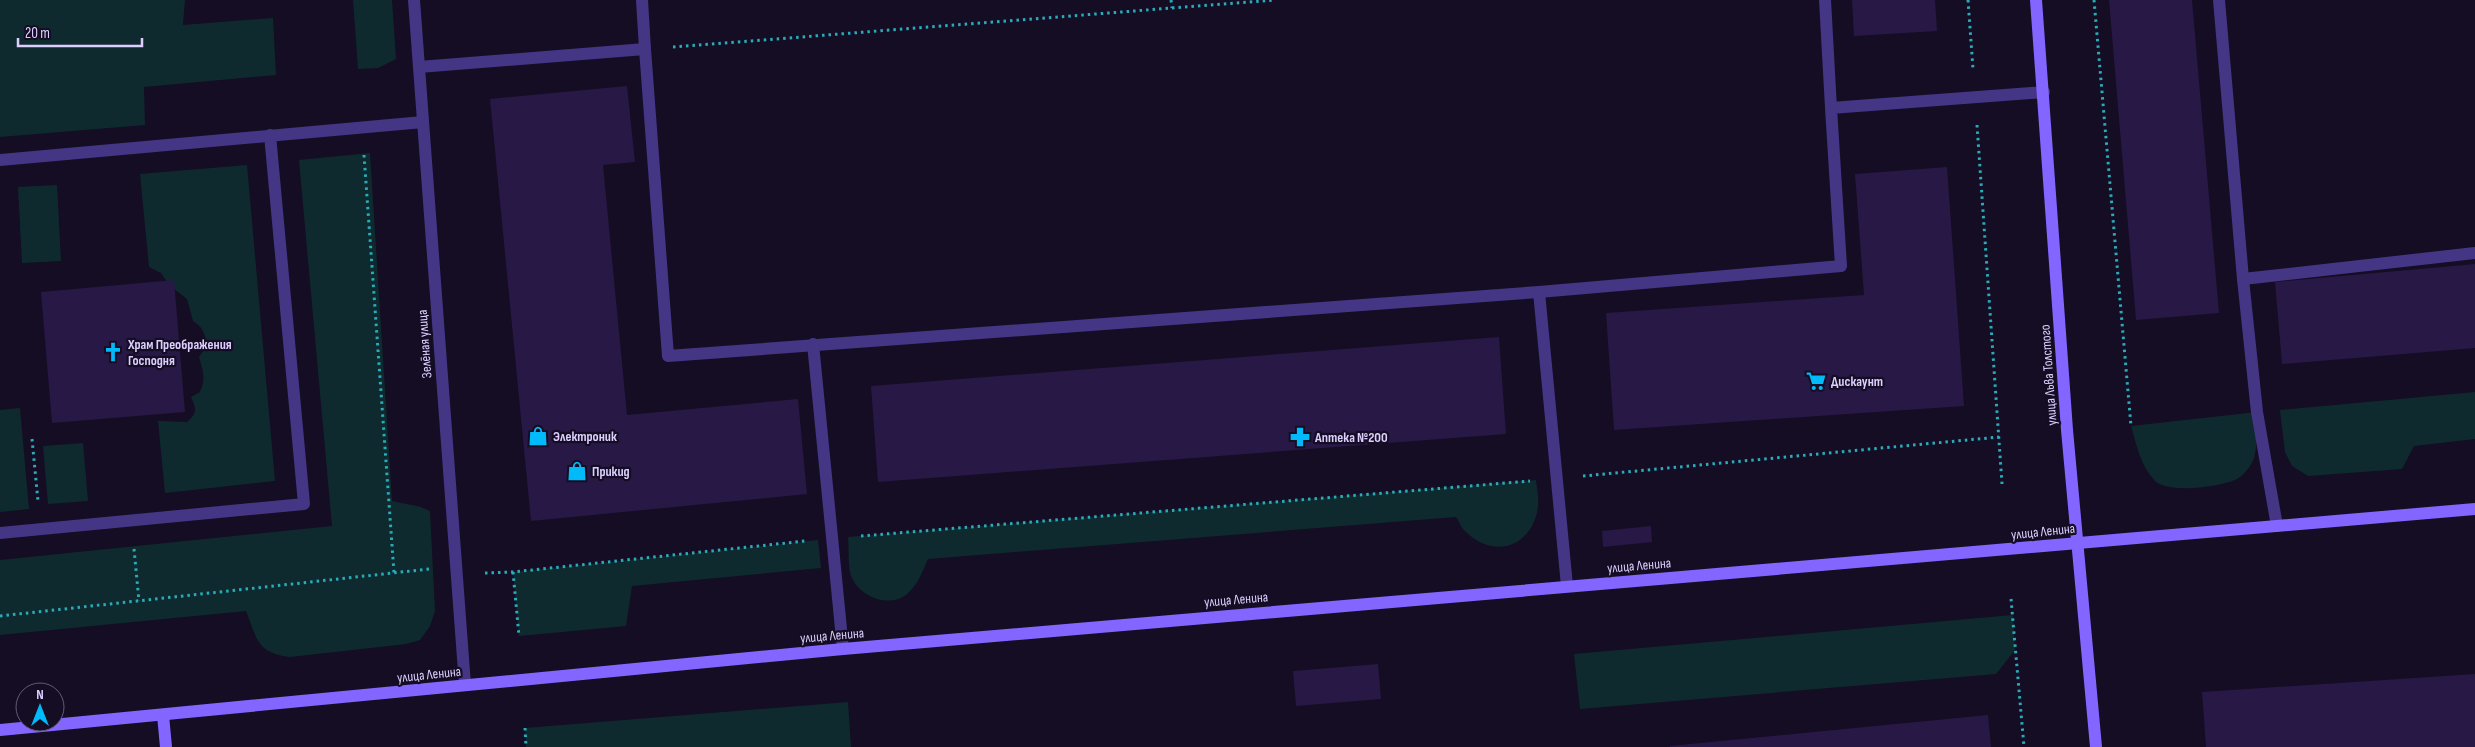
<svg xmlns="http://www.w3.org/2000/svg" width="2475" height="747" font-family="'Sofia Sans Condensed',sans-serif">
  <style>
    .green { fill: #0f2a2e }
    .building { fill: #281845 }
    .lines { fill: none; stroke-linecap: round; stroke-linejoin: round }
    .path { stroke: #28acba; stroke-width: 3; stroke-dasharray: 2.5 4; stroke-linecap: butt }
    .lane { stroke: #453585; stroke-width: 12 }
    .street { stroke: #453585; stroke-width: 12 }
    .secondary { stroke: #8266ff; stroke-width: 12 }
    .labels { text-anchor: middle; stroke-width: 4.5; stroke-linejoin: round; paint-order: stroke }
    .poi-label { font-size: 14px; font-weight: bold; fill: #dccfff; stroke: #140d23; text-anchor: start }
    .street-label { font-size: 14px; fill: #dccfff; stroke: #140d23 }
  </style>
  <rect width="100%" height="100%" fill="#140d23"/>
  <g class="green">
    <polygon points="0,0 185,0 183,25 273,18 276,75 144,87 145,125 0,137"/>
    <polygon points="353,0 392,0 396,59 378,68 358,69"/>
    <path d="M370,153L392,501L421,507L430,511L435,611L430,626L420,640L406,644L290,657C256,653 257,638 246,611L0,635V560L332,526L299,160Z"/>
    <path d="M247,165L275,481L165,493L158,421L187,422C198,413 196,408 191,397L200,392C206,378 203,371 199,357L207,345C205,334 203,327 193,321L187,299L169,285L161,273L149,267L140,174Z"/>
    <polygon points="57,185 61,261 22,263 18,187"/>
    <polygon points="2475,392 2475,439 2414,446 2402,469 2308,476 2292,466 2285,452 2280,410"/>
    <polygon points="20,408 29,509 0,512 0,410"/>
    <path d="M2257,412C2256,427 2258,445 2254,458C2252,465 2243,476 2237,479C2220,487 2169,494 2155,481C2140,465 2137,446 2131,426Z"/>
    <polygon points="83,443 88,501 48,504 43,446"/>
    <path d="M1536,480C1537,489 1539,499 1538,507C1532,548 1493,560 1464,530C1461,527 1459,521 1456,517L928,559C922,572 918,585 906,595C887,609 855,595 850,572C848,561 849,549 848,537Z"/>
    <polygon points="818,540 821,568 632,586 626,626 519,636 513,572"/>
    <polygon points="2013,615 2015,650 1996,674 1580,709 1574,654"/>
    <polygon points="848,702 851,747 526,747 525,728"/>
  </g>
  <g class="building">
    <polygon points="1852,0 1935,0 1937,31 1854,36"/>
    <polygon points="2109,0 2192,0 2219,313 2136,320"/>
    <polygon points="627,86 635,162 603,165 627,415 798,399 807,494 531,521 490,99"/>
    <polygon points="1947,167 1964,406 1614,430 1606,313 1864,295 1855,174"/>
    <polygon points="2475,264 2475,348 2282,364 2275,282"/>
    <polygon points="174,280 185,412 52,423 41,292"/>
    <polygon points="1499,337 1506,434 878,482 871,386"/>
    <polygon points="1651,526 1652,542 1603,547 1602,531"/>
    <polygon points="1378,664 1381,699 1296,706 1293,671"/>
    <polygon points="2475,674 2475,747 2206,747 2202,692"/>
    <polygon points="1988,715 1991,747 1670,747 1670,746"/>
  </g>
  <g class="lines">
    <g class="path">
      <polyline points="1171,0 1172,8"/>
      <polyline points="1968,0 1973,69"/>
      <polyline points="2094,0 2131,426"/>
      <polyline points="673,47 1275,0"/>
      <polyline points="1977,125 2002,484"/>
      <polyline points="364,155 394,573"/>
      <polyline points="32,439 38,501"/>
      <polyline points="1583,476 1999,437"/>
      <polyline points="861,536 1530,481"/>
      <polyline points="134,549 139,601"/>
      <polyline points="513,572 519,636"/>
      <polyline points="485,573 513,572 805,541"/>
      <polyline points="2011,599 2024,747"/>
      <polyline points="0,616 429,569"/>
      <polyline points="525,728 526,747"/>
    </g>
    <g class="lane">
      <polyline points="1825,0 1831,108"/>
      <polyline points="2219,0 2243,279 2257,412 2277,526"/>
      <polyline points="645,49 668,356 1539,292 1841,266 1831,108 2044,92"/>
      <polyline points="419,67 645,49 642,0"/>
      <polyline points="0,160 423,122"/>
      <polyline points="2243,279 2475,253"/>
      <polyline points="1539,292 1567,586"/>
      <polyline points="813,344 843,649"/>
      <polyline points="0,533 304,504 270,135"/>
    </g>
    <polyline class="street" points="414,0 465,685"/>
    <g class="secondary">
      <polyline points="2036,0 2067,430 2096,747"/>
      <polyline points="163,715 166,747"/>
      <polyline points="0,730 843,649 2475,509"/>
    </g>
  </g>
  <defs>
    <symbol id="church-bare" viewBox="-9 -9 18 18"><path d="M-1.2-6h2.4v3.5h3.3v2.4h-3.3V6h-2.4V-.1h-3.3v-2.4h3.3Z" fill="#00bafa" stroke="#140d23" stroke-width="2.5" paint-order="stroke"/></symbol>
    <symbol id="supermarket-bare" viewBox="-9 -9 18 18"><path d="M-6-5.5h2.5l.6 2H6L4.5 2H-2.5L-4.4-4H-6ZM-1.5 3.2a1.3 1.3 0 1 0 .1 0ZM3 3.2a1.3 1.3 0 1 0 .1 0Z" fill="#00bafa" stroke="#140d23" stroke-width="2.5" paint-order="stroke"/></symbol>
    <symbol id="shop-bare" viewBox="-9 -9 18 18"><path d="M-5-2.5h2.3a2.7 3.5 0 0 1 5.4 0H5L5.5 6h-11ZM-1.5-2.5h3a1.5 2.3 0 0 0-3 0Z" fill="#00bafa" stroke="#140d23" stroke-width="2.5" paint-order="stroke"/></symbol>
    <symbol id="pharmacy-bare" viewBox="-9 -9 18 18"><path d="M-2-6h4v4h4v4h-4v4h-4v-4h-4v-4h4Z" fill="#00bafa" stroke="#140d23" stroke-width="2.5" paint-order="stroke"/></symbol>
  </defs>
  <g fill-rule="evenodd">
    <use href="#church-bare" x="99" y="338" width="28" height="28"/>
    <use href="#supermarket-bare" x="1802" y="367" width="28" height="28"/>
    <use href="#shop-bare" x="524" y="422" width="28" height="28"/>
    <use href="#pharmacy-bare" x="1286" y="423" width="28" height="28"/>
    <use href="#shop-bare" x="563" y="457" width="28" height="28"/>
  </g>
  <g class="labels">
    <g class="poi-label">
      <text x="128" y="349">Храм Преображения<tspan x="128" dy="16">Господня</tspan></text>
      <text x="1831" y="386">Дискаунт</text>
      <text x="553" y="441">Электроник</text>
      <text x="1315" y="442">Аптека №200</text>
      <text x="592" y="476">Прикид</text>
    </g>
    <g class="street-label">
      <text transform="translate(424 344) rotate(-94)" y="5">Зелёная улица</text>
      <text transform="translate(2048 375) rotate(-94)" y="5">улица Льва Толстого</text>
      <text transform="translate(2043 531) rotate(-6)" y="5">улица Ленина</text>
      <text transform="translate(1639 565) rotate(-5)" y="5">улица Ленина</text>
      <text transform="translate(1236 599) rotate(-5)" y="5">улица Ленина</text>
      <text transform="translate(832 635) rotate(-5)" y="5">улица Ленина</text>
      <text transform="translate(429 674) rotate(-6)" y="5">улица Ленина</text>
    </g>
  </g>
  <g transform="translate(40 707)"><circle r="24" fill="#140d23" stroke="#645b7b"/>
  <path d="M0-4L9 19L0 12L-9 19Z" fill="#00bafa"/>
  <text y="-8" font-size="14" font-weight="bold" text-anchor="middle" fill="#dccfff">N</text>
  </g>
  <path d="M18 38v8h124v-8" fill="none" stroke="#dccfff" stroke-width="2.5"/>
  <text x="25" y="38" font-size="15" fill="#dccfff" stroke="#140d23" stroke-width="4" paint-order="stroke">20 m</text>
</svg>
